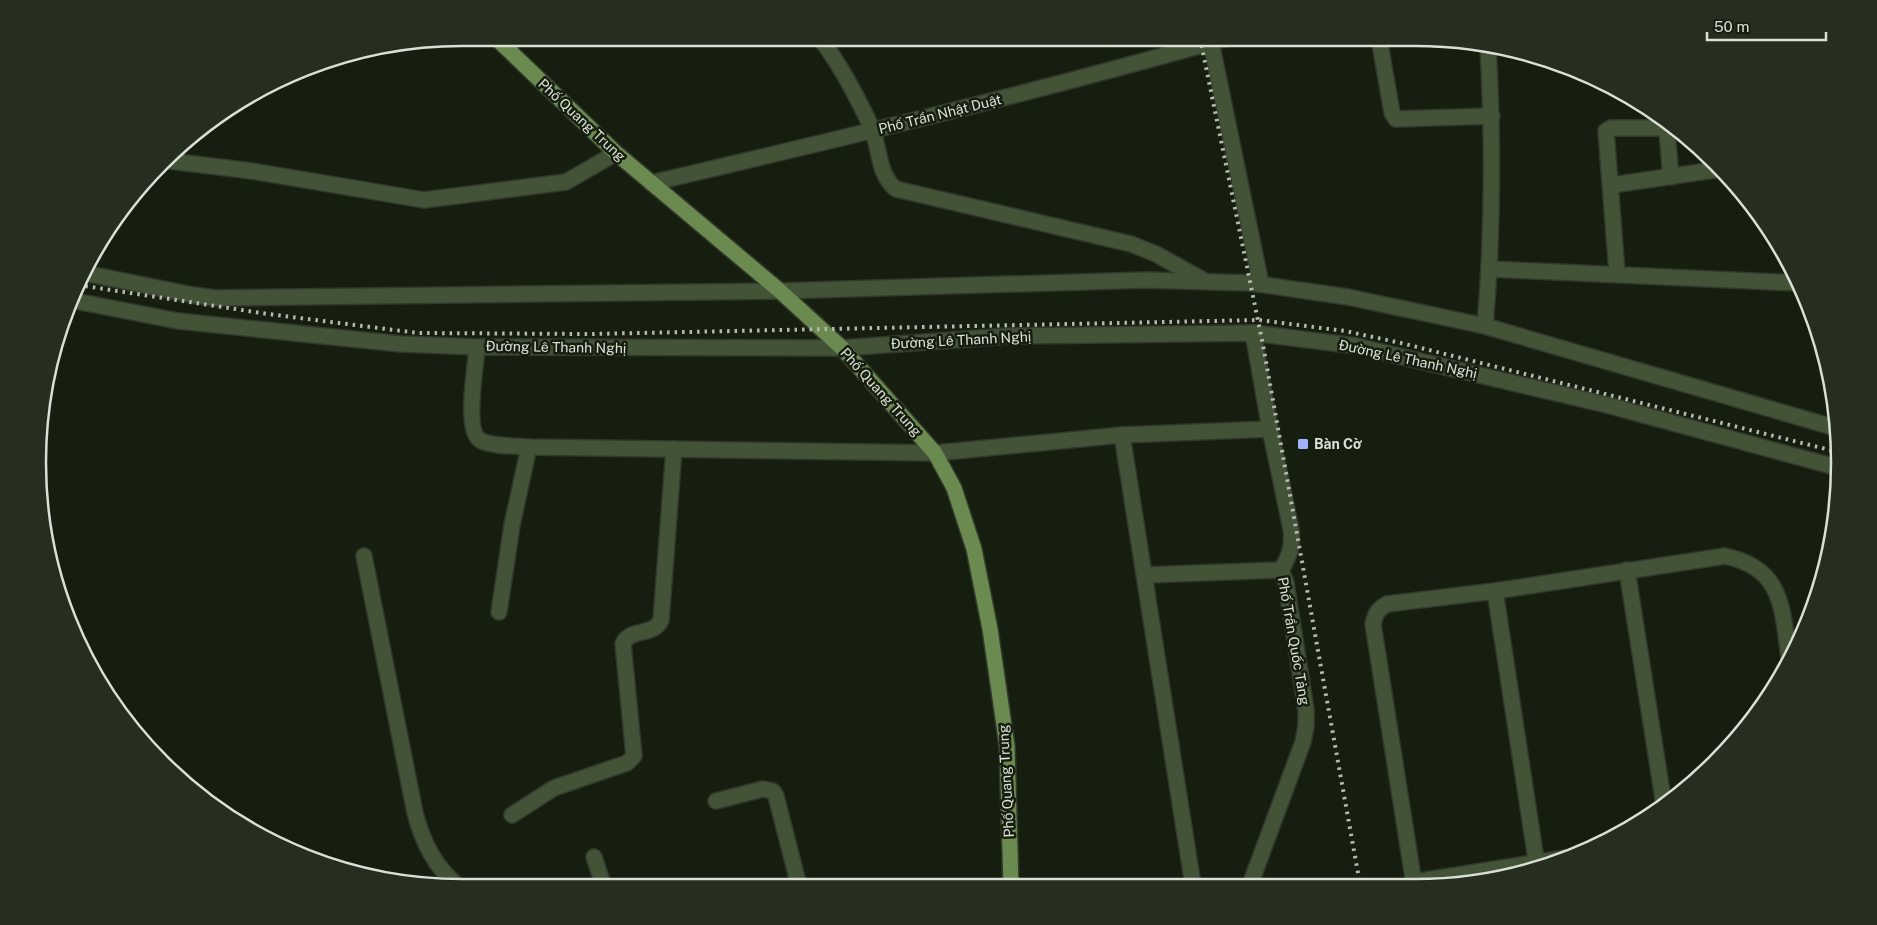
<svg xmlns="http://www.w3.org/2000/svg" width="1877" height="925" font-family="'Public Sans',sans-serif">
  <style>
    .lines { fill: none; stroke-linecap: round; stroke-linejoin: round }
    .minor-casing { stroke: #31392b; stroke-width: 18 }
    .primary-casing { stroke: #31392b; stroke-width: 18 }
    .minor { stroke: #435337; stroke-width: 15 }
    .primary { stroke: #6a8a50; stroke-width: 15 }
    .rail { stroke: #b4baaf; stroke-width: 4; stroke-dasharray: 2.5 5; stroke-linecap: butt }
    .poi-dot { fill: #a3b2fd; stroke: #161e0f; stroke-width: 2 }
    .labels { text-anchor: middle; stroke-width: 5; stroke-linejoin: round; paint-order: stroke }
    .street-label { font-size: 14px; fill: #dae0d6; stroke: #161e0f }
    .poi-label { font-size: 14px; font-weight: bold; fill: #dae0d6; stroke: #161e0f; text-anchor: start }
    .rim { fill: none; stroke: #dae0d6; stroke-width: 2.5 }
  </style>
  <rect width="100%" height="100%" fill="#161e0f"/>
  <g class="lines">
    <defs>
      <g id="minor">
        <path d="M820,38C841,66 858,98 872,129C880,149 878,175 896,189L1131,244L1156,254L1203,280"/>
        <polyline points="1379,38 1392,113 1396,119 1492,116"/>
        <polyline points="1211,42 1261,284"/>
        <polyline points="170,161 252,171 424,200 566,182 616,153"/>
        <path d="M651,183C844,138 1036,92 1227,38"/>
        <polyline points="1612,185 1721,169"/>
        <polyline points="1490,269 1798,283"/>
        <polyline points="84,273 193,295 215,298 780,291 1146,280 1251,283 1348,297 1485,326 1836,428"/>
        <polyline points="1617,273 1606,131 1611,128 1663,128 1667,132 1671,177"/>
        <polyline points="70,300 178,321 401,344 477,347 842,348 1009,336 1253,333 1356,346 1607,405 1839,468"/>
        <path d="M1485,326C1493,233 1493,138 1488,45"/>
        <path d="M477,347C476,365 464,430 480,440C488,446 518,446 529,447L935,453L1122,435L1270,429"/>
        <polyline points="1122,435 1193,885"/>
        <path d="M364,556L415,813C423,843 435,867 459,887"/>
        <polyline points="1627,570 1664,805"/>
        <polyline points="1145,575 1281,570"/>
        <polyline points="1495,591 1537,866"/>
        <polyline points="499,612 512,525 529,447"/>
        <polyline points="716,801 763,789 773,791 776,796 799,886"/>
        <path d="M512,815L554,788L627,763L634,756L623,644C630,627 654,637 661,620L674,449"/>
        <polyline points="594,857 604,887"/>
        <polyline points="1414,882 1565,858"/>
        <path d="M1414,884L1373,624C1375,614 1378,609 1387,604L1495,591L1725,556C1783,568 1782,608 1789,657"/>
        <path d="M1250,885L1303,742L1306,726V710L1286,583L1281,570C1290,555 1293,545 1291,529L1270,429L1253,333"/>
      </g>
      <polyline id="primary" points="496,38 616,153 780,291 842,348 935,453 954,488 974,549 990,629 1007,746 1011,885"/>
    </defs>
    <use href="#minor" class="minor-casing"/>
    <use href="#primary" class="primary-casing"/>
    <use href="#minor" class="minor"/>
    <use href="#primary" class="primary"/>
    <g class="rail">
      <polyline points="1200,38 1263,345 1360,884"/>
      <polyline points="78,285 268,314 418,333 591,334 1259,320 1345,331 1401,343 1838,452"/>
    </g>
  </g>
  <rect class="poi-dot" x="1297" y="438" width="12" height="12" rx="2.5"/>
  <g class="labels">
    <g class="street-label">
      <text transform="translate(940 114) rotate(-14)" y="5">Phố Trần Nhật Duật</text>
      <text transform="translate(582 120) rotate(43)" y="5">Phố Quang Trung</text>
      <text transform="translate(961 340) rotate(-3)" y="5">Đường Lê Thanh Nghị</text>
      <text transform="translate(556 347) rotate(1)" y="5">Đường Lê Thanh Nghị</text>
      <text transform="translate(1408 359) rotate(12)" y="5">Đường Lê Thanh Nghị</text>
      <text transform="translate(881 392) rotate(48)" y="5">Phố Quang Trung</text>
      <text transform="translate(1294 641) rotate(80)" y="5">Phố Trần Quốc Tảng</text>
      <text transform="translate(1006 781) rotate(-93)" y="5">Phố Quang Trung</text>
    </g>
    <g class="poi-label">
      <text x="1314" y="449">Bàn Cờ</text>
    </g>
  </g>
  <path d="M0 0H1877V925H0ZM462 46H1415A416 416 0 0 1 1831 462V463A416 416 0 0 1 1415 879H462A416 416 0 0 1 46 463V462A416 416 0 0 1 462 46Z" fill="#262e1f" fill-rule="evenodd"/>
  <path class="rim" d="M462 46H1415A416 416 0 0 1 1831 462V463A416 416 0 0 1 1415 879H462A416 416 0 0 1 46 463V462A416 416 0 0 1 462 46Z"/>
  <path d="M1707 32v8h119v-8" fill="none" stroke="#dae0d6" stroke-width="2.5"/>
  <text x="1714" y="32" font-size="15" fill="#dae0d6" stroke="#161e0f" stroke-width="4" paint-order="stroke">50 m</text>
</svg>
